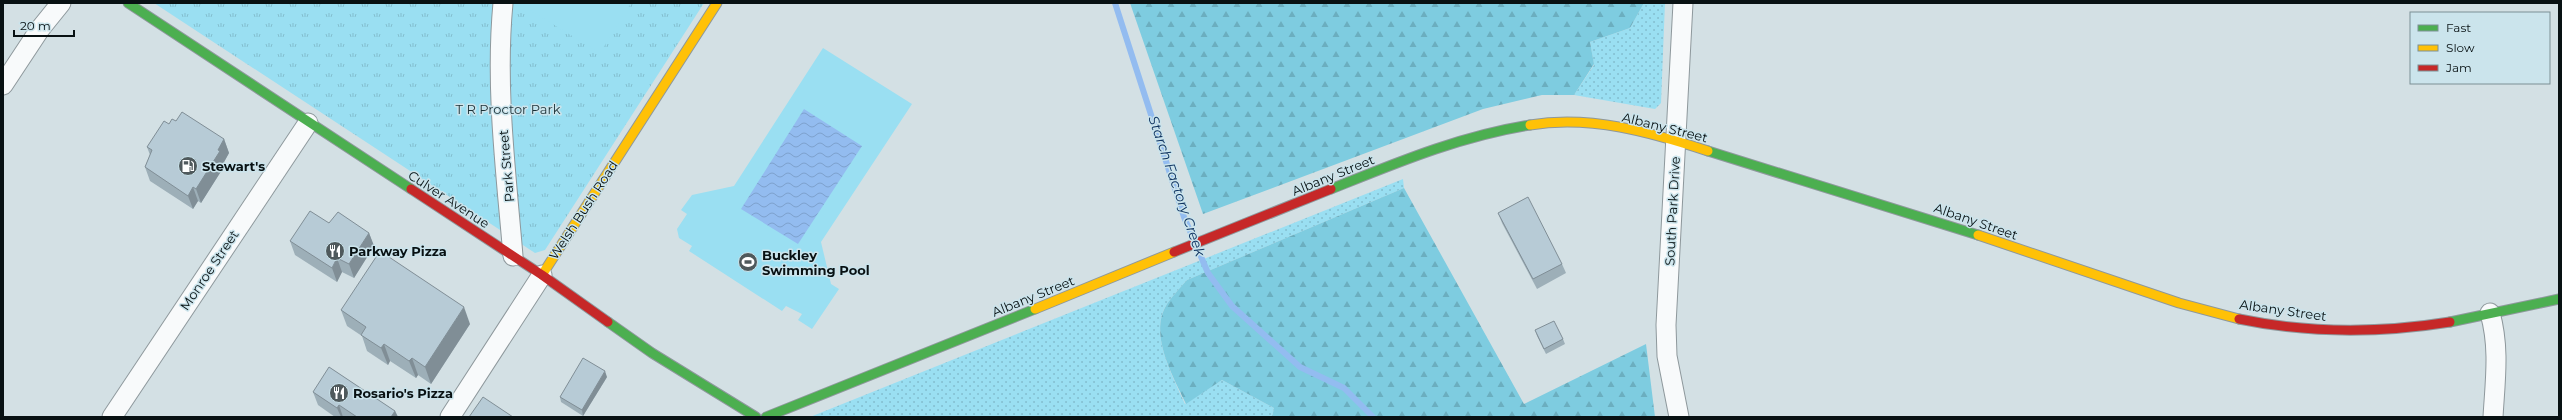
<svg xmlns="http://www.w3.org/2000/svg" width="2562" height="420" font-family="Montserrat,sans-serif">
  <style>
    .grass { fill: url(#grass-dots) }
    .forest { fill: url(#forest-firs) }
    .park { fill: url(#park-tufts) }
    .pitch { fill: #9adff2 }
    .water { fill: url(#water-waves) }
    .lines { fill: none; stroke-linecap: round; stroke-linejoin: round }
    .stream { stroke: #93bcf0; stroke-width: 6 }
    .street-casing { stroke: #8e989c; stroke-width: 21 }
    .fast-casing { stroke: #8e989c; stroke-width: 11 }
    .slow-casing { stroke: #8e989c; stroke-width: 11 }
    .jam-casing { stroke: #8e989c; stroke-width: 11 }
    .street { stroke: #f8fafb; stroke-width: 19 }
    .fast { stroke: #4caf50; stroke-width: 9 }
    .slow { stroke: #ffc107; stroke-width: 9 }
    .jam { stroke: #c62828; stroke-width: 9 }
    .wall { fill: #9dafb8 }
    .shaded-wall { fill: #808e96 }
    .building { fill: #b7cbd6; stroke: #808e96 }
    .labels { text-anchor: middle; stroke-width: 3; stroke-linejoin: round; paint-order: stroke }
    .park-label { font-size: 13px; fill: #1a3036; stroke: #cbe4ec }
    .street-label { font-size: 13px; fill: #081113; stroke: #cbe4ec }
    .poi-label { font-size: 13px; font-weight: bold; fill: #081113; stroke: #cbe4ec; text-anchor: start }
    .water-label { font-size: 14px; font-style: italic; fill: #0f3360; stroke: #cbe4ec }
  </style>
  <defs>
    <pattern id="grass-dots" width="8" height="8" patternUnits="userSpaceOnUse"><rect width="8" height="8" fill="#9adff2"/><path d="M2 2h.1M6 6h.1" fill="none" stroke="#83becf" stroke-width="1.8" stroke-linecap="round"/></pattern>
    <pattern id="forest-firs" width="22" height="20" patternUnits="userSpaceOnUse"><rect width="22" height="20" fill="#7ecce0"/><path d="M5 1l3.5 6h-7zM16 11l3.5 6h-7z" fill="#6baebf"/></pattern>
    <pattern id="park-tufts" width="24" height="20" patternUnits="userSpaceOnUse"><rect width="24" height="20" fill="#9adff2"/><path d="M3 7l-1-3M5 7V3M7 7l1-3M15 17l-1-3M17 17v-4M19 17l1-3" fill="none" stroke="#83becf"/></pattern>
    <pattern id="water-waves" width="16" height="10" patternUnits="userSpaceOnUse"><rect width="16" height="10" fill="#93bcf0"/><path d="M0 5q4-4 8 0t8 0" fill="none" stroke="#7da1cd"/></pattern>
  </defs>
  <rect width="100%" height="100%" fill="#d3e0e4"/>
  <g class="grass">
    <polygon points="1644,3 1665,3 1661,103 1655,109 1574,95 1594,65 1590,42 1630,28"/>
    <path d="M1403,179L1404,188L1187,280C1180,288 1173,295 1167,304C1148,333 1173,376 1185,404L1222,380L1274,408L1272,417H810Z"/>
  </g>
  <g class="forest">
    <polygon points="1130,3 1644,3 1630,28 1590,42 1594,64 1574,95 1542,95 1483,109 1203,214"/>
    <path d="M1404,188L1524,404L1646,344L1655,417H1272L1274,408L1222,380L1186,404C1173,376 1148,334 1167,304C1173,295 1180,288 1187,280Z"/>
  </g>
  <polygon class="park" points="154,3 704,3 545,250 535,253"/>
  <g class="pitch">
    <polygon points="525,3 631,3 600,53 523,6"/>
    <polygon points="823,48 912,104 821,242 831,284 839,289 812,329 798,320 802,314 786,306 782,311 689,251 692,246 679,238 677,229 687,214 681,210 692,195 734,186"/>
  </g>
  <polygon class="water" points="804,109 862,146 798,244 741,209"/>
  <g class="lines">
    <polyline class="stream" points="1115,3 1184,217 1208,273 1232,306 1300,367 1344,388 1373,417"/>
    <defs>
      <g id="street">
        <path d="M503,3C495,87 506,172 513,256"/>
        <polyline points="3,85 40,29 61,3"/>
        <path d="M2490,313C2500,348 2495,382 2493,417"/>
        <polyline points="112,417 308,123"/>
        <polyline points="450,417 542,275"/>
        <polyline points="1679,417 1667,356 1666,325 1683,3"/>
      </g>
      <g id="fast">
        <polyline points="128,3 411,189"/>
        <polyline points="1708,151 1978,235"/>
        <path d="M1331,189C1396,163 1460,136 1530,125"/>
        <polyline points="608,322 652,353 756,417"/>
        <polyline points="2450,322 2559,299"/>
        <polyline points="766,417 1035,309"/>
      </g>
      <g id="slow">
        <path d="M1530,125C1591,115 1650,132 1708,151"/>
        <polyline points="1978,235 2179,303 2239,319"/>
        <polyline points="542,275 717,3"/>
        <polyline points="1035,309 1174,252"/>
      </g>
      <g id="jam">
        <polyline points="411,189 542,275 608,322"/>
        <polyline points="1174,252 1331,189"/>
        <path d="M2239,319C2307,333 2381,333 2450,322"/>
      </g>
    </defs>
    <use href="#street" class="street-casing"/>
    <use href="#fast" class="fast-casing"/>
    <use href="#slow" class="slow-casing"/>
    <use href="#jam" class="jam-casing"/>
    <use href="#street" class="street"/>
    <use href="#fast" class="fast"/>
    <use href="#slow" class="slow"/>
    <use href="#jam" class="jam"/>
  </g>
  <g class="wall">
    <polygon points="176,121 224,139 229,153 224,162 225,165 201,203 198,201 193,209 150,181 145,167 150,155 147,147"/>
    <polygon points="1498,213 1562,264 1566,273 1537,289 1502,223"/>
    <polygon points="329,223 369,233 374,246 354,278 342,272 337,282 295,255 290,241"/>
    <polygon points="341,310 470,324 431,384 418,375 416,378 390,361 388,365 367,351 362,336 347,326"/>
    <polygon points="1535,330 1563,339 1565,344 1546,354 1537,336"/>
    <polygon points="607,377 583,416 561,402 560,397"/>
    <polygon points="313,392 395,411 398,417 335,417 318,405"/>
  </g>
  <g class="shaded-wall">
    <polygon points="224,139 229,153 224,162 225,165 201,203 196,189 218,150"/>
    <polygon points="193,187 198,201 193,209 188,196"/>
    <polygon points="369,233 374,246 354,278 349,264"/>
    <polygon points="337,258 342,272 337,282 332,268"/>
    <polygon points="464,307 470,324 431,384 425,367"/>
    <polygon points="384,344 390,361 388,365 381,348"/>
    <polygon points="412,358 418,375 416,378 409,361"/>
    <polygon points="605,371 607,377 583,416 582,410"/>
    <polygon points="339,405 343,417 341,417 337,408"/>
    <polygon points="395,411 398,417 391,417"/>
  </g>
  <g class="building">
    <polygon points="182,112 224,139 218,150 220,151 196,189 193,187 188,196 145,167 152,150 147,147 164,121 169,124 172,119 176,121"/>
    <polygon points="1528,197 1562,264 1533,279 1498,213"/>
    <polygon points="310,211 329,223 338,212 369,233 349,264 337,258 332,268 290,241"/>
    <polygon points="380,251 464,307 425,367 412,358 409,361 384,344 381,348 361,335 366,327 341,310"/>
    <polygon points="1554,321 1563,339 1544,349 1535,330"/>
    <polygon points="583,358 605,371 582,410 560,397"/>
    <polygon points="329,367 395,411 391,417 357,417 339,405 337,408 313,392"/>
    <polygon points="483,397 513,417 469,417"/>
  </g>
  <defs>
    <symbol id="fuel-disc" viewBox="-11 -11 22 22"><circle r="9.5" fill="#4f595c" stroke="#cbe4ec"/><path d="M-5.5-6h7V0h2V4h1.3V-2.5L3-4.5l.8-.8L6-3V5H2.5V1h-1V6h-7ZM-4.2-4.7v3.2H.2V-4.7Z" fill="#fff"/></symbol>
    <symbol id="restaurant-disc" viewBox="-11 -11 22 22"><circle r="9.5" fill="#4f595c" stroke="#cbe4ec"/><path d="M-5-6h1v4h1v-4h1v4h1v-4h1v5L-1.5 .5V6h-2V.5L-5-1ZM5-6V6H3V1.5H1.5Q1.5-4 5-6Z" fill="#fff"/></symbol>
    <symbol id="stadium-disc" viewBox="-11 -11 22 22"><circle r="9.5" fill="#4f595c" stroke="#cbe4ec"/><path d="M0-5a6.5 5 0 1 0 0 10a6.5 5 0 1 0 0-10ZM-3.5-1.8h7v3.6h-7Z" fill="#fff"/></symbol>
  </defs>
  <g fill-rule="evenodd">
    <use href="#fuel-disc" x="177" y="155" width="22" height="22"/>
    <use href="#restaurant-disc" x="324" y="240" width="22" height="22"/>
    <use href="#stadium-disc" x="737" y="251" width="22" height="22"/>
    <use href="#restaurant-disc" x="328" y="382" width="22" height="22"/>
  </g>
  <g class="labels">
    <g class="park-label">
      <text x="508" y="114">T R Proctor Park</text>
    </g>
    <g class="street-label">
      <text transform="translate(1665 127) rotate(14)" y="5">Albany Street</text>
      <text transform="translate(506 166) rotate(-95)" y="5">Park Street</text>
      <text transform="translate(1333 175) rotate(-22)" y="5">Albany Street</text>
      <text transform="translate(449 199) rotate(33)" y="5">Culver Avenue</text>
      <text transform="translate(583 210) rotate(-57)" y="5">Welsh Bush Road</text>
      <text transform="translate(1672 211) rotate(-87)" y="5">South Park Drive</text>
      <text transform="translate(1976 221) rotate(19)" y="5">Albany Street</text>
      <text transform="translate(209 270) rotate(-56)" y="5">Monroe Street</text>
      <text transform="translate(1033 296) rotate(-22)" y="5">Albany Street</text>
      <text transform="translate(2283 310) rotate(8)" y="5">Albany Street</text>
    </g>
    <g class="poi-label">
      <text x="202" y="171">Stewart's</text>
      <text x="349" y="256">Parkway Pizza</text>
      <text x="762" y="260">Buckley<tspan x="762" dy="15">Swimming Pool</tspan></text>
      <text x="353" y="398">Rosario's Pizza</text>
    </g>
    <g class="water-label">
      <text transform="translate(1177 186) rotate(71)" y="5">Starch Factory Creek</text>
    </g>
  </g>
  <rect width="2562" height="420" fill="none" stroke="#081113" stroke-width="8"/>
  <rect x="2410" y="12" width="140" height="72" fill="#cbe4ec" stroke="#7d9095"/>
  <rect x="2418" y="25" width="20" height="6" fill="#4caf50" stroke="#7d9095"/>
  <text x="2446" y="32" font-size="12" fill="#081113">Fast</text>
  <rect x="2418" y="45" width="20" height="6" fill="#ffc107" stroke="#7d9095"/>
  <text x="2446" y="52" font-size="12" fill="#081113">Slow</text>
  <rect x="2418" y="65" width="20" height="6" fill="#c62828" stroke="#7d9095"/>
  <text x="2446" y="72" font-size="12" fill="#081113">Jam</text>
  <path d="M14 30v6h60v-6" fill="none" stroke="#081113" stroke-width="2"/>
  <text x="20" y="30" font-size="12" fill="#081113" stroke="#cbe4ec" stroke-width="3" paint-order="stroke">20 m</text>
</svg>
